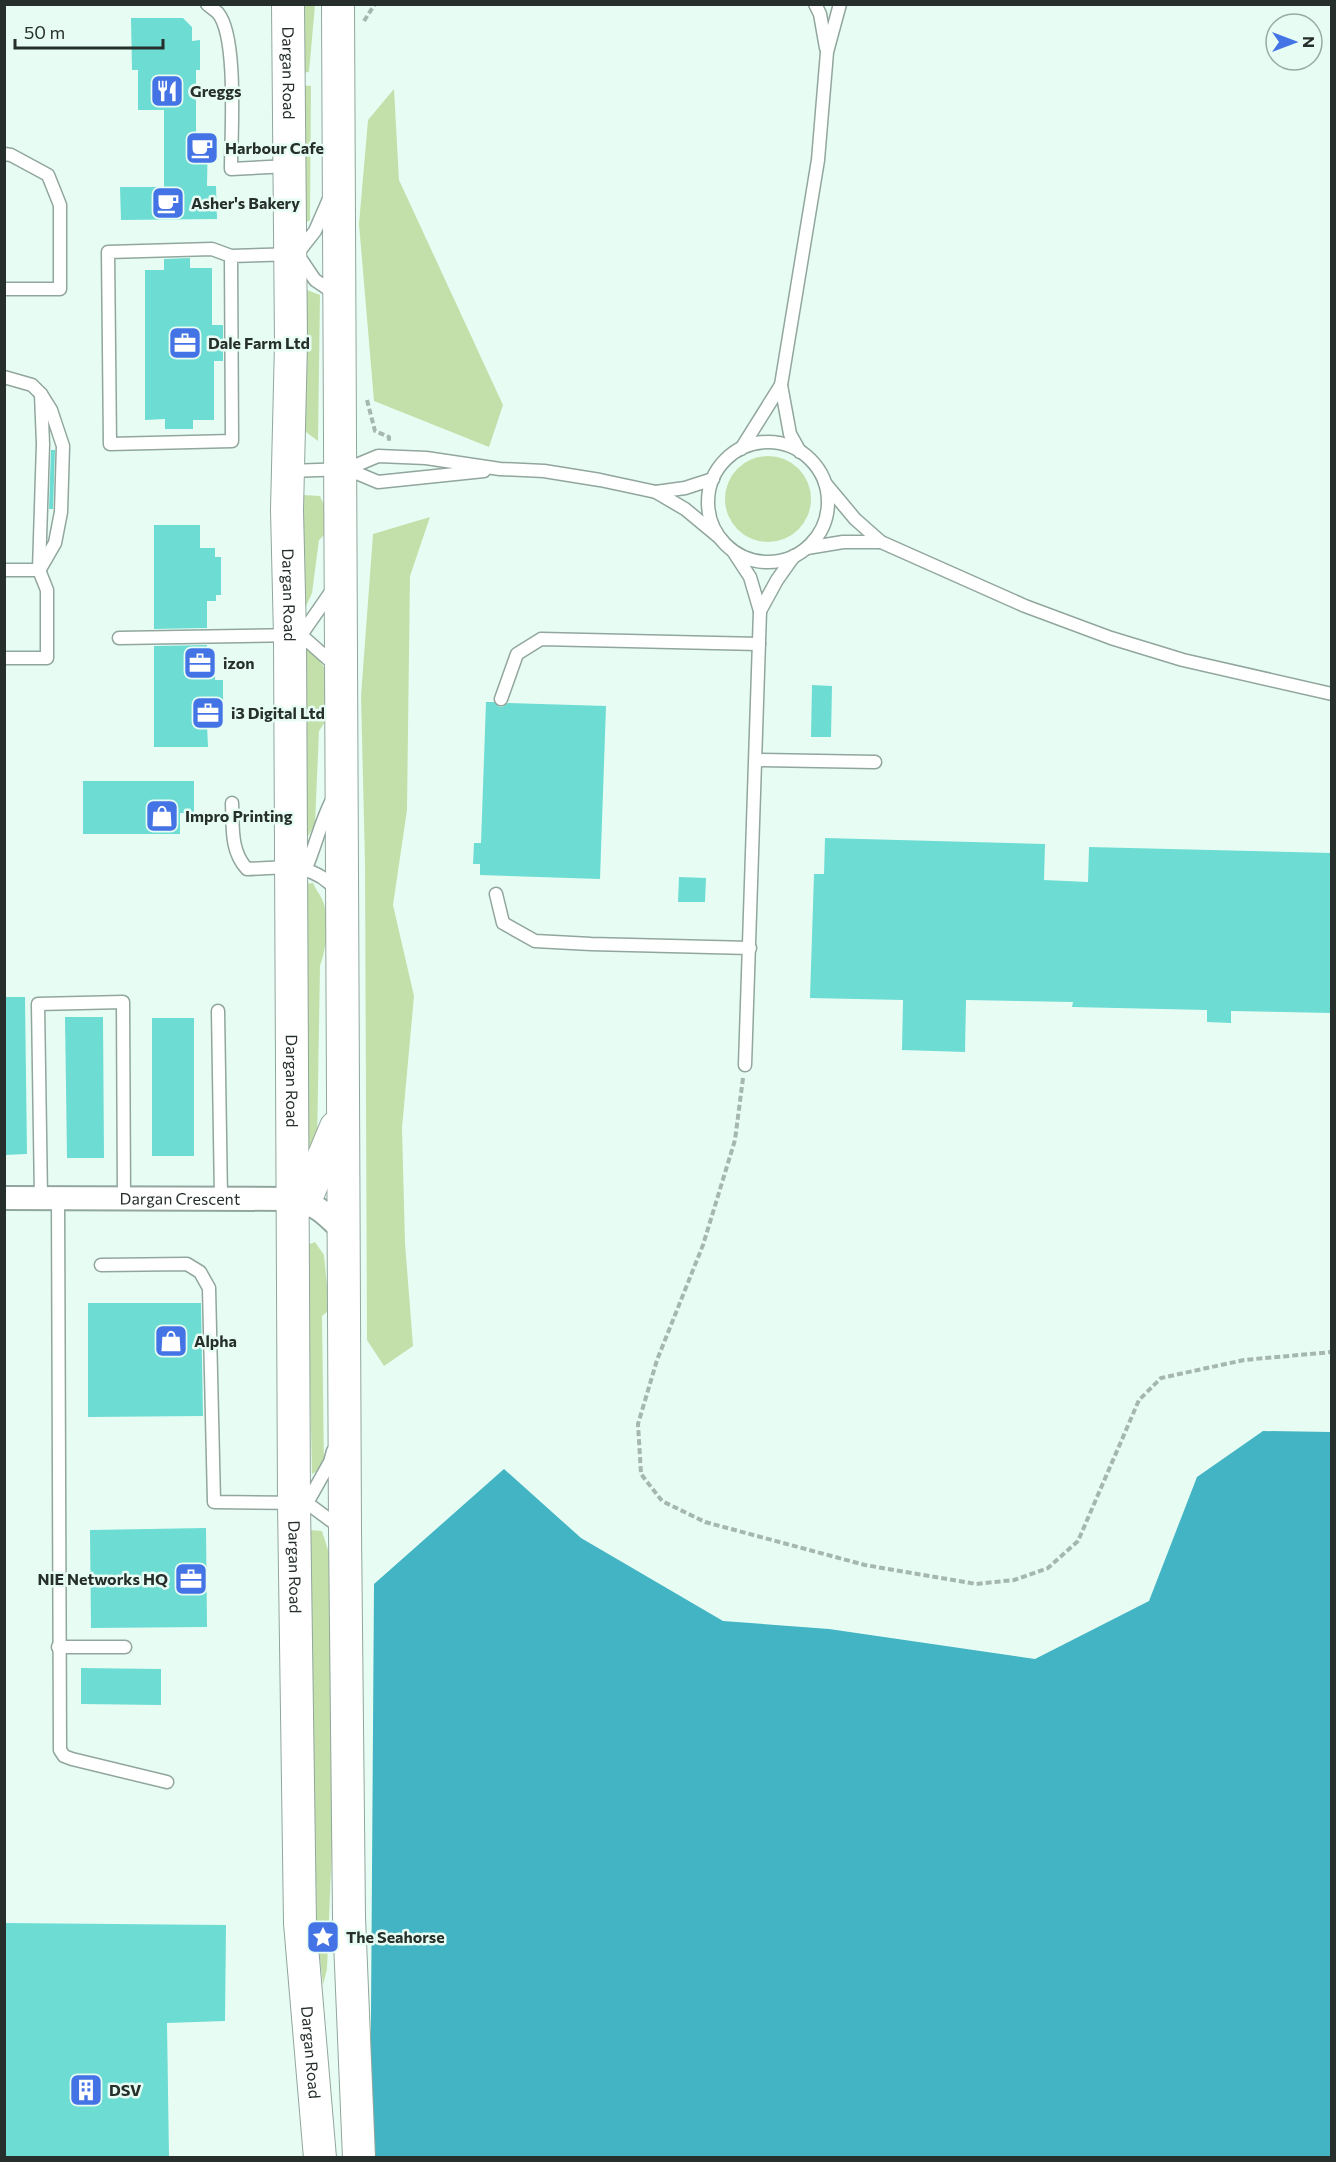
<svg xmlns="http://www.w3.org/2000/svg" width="1336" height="2162" font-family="Commissioner,sans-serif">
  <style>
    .green { fill: #c3e0aa }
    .water { fill: #42b4c3 }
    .building { fill: #6ddcd3 }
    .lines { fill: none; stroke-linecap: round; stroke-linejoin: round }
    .lane-casing { stroke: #91a69d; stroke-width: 15 }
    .street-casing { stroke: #91a69d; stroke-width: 26 }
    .secondary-casing { stroke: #91a69d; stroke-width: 34 }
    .path { stroke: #a6b7b0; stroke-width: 4; stroke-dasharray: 6 3; stroke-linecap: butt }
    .lane { stroke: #fff; stroke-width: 12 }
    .street { stroke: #fff; stroke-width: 22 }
    .secondary { stroke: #fff; stroke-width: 32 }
    .labels { text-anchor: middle; stroke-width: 5; stroke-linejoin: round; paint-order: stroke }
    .street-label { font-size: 16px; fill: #262f2b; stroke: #e7fdf4 }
    .poi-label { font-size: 16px; font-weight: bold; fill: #262f2b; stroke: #e7fdf4; text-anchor: start }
  </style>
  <rect width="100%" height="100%" fill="#e7fdf4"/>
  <g class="green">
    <polygon points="301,5 315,5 309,72 300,73"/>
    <polygon points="299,85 311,86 310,220 301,226"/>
    <polygon points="394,89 399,180 503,405 489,447 374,401 359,224 368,120"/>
    <polygon points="302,288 320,295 318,441 302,429"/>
    <circle cx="768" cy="499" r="43"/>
    <polygon points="303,495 320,496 325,507 324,535 319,540 312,593 303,613"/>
    <polygon points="430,517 410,576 407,810 393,905 414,996 402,1128 405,1243 413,1346 384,1366 367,1340 365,863 361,696 373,534"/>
    <polygon points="311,649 324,667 325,722 319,731 315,824 304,843 304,650"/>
    <path d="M313,883C316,890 322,897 324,904C330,922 326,949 320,966L317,1148L306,1158L308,960L304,884Z"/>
    <polygon points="315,1242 324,1255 328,1296 327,1312 322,1316 324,1467 312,1474 307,1245"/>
    <polygon points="310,1530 322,1531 329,1553 332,1845 327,1969 323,1985 317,1933"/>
  </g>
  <polygon class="water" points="1263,1431 1331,1432 1331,2157 370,2158 374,1584 504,1469 581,1538 723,1621 829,1629 1035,1659 1149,1601 1197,1477"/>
  <g class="building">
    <polygon points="131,18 183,18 192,27 192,41 200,40 200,70 196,70 196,132 208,133 207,186 216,186 217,219 121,220 120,187 164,187 164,110 138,110 138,70 132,70"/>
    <polygon points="190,258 190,268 212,268 212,325 223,325 223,361 214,361 214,420 193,420 193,429 165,429 165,419 145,420 145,270 164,270 164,259"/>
    <polygon points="51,450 55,450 53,509 49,509"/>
    <polygon points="154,525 200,525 200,548 215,548 215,557 221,557 221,595 216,595 216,601 207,601 207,628 154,629"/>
    <polygon points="207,645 207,672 215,672 215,680 223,680 223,718 217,718 217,724 207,724 208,747 154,747 154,646"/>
    <polygon points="812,685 832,686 831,737 811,737"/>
    <polygon points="486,702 494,702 498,706 502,707 508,703 606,706 600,879 480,875 480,864 473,864 474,843 481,843"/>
    <polygon points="83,781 194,781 194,813 180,813 180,834 83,834"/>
    <polygon points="825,838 1045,844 1044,880 1088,882 1089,847 1332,853 1332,1013 1231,1011 1231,1023 1207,1022 1207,1010 1072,1007 1073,1002 966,1000 965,1052 902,1050 903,1000 810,998 814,874 824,874"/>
    <polygon points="679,877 706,878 705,902 678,902"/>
    <polygon points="4,997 25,997 27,1154 4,1155"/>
    <polygon points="65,1017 103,1017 104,1158 67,1158"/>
    <rect x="152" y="1018" width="42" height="138"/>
    <polygon points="88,1303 201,1303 203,1416 88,1417"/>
    <polygon points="206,1528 207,1627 91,1628 90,1530"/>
    <polygon points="81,1668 161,1669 161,1705 81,1704"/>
    <polygon points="4,1923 226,1925 225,2021 167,2023 169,2157 4,2157"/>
  </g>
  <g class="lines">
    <defs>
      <g id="lane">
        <path d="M207,4C210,7 215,10 218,13C238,37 231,135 231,169L289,166"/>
        <polyline points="815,4 820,14 826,48"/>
        <polyline points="4,154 11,155 48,175 60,205 60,289 4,289"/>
        <polyline points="298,255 315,280 337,295"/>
        <polyline points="231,256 232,441 110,444 108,252 212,249 231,256 297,254 315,231 329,199"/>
        <polyline points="4,377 32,385 41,394 51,410 63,446 61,512 55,543 40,569"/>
        <circle cx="768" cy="502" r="60"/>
        <polyline points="741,449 781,385"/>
        <polyline points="800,452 790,434 781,385 818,160 827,52 840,4"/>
        <polyline points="347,469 378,482 484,471"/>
        <polyline points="289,471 347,469 378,456 426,458 500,469 544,471 600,480 656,492 685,509 720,538"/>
        <polyline points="825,483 855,519 881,542 1025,606 1111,638 1183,660 1332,694"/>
        <polyline points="656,492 685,488 713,479"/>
        <polyline points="807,548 843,542 881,542"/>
        <polyline points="733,551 750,577 760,611 745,1065"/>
        <polyline points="4,570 39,570"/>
        <polyline points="760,611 777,580 794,556"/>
        <polyline points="301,635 333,589"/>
        <polyline points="119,638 301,635 337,667"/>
        <polyline points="4,658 47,658 47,590 39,570 43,444 41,394"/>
        <polyline points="501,699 517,654 541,639 759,644"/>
        <polyline points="756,760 875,762"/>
        <path d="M232,803C233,826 230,851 247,869C283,868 312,860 338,892"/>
        <path d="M306,868C316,845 321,820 333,798"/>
        <polyline points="496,894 503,923 535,941 591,944 750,948"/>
        <polyline points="218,1011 221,1198"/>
        <polyline points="41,1198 38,1004 123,1002 124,1198"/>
        <polyline points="58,1198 60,1750 64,1756 72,1759 167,1782"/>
        <polyline points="101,1265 187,1264 200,1272 209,1288 214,1502 307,1503 341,1528"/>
        <polyline points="307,1503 330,1462 333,1451"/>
        <polyline points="58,1647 125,1647"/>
      </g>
      <g id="street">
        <path id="s1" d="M4,1198L292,1199C315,1202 327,1215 343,1231"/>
      </g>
      <g id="secondary">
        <path id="s2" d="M288,4L291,343L287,510L290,636L294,1503L300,1923L320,2158"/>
        <polyline points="338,4 345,1531 349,1917 359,2158"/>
        <polyline points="305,1201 336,1127"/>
      </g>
    </defs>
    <use href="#lane" class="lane-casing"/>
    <use href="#street" class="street-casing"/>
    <use href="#secondary" class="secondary-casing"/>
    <g class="path">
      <polyline points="364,21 375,4"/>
      <polyline points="367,400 375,431 389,437 389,442"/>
      <polyline points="743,1078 735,1140 703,1245 657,1360 638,1424 641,1474 662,1501 705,1522 865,1565 976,1584 1014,1580 1048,1568 1078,1541 1139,1400 1161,1378 1244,1360 1332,1352"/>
    </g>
    <use href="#lane" class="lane"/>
    <use href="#street" class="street"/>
    <use href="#secondary" class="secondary"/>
  </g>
  <defs>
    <symbol id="restaurant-square" viewBox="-11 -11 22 22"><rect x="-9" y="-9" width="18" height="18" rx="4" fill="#4373e4" stroke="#e7fdf4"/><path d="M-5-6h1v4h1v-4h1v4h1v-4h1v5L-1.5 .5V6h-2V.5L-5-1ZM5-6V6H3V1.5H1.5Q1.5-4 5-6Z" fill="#fff"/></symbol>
    <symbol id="cafe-square" viewBox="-11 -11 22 22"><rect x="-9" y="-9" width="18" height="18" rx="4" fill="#4373e4" stroke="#e7fdf4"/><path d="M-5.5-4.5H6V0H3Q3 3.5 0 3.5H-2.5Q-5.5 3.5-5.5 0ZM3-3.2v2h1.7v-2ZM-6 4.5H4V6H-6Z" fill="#fff"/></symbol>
    <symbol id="office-square" viewBox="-11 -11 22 22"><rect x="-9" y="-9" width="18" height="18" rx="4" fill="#4373e4" stroke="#e7fdf4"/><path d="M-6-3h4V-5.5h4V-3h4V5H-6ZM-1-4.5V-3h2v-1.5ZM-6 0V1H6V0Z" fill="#fff"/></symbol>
    <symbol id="shop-square" viewBox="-11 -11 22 22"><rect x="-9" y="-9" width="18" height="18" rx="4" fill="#4373e4" stroke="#e7fdf4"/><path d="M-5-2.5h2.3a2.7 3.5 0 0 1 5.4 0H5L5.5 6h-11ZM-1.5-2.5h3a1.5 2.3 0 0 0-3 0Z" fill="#fff"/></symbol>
    <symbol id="sight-square" viewBox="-11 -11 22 22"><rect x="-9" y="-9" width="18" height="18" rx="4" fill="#4373e4" stroke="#e7fdf4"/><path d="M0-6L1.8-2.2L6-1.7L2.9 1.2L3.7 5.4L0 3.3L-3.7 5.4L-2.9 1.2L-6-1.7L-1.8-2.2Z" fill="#fff"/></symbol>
    <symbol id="building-square" viewBox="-11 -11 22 22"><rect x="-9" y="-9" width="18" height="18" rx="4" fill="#4373e4" stroke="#e7fdf4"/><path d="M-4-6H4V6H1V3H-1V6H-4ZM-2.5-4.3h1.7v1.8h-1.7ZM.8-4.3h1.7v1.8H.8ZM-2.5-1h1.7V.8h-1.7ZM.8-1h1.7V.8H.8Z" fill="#fff"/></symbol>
  </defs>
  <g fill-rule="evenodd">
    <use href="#restaurant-square" x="148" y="72" width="38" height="38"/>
    <use href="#cafe-square" x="183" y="129" width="38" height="38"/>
    <use href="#cafe-square" x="149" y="184" width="38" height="38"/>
    <use href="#office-square" x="166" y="324" width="38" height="38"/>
    <use href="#office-square" x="181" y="644" width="38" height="38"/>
    <use href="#office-square" x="189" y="694" width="38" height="38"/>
    <use href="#shop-square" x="143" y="797" width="38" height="38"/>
    <use href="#shop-square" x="152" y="1322" width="38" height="38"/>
    <use href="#office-square" x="172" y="1560" width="38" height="38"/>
    <use href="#sight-square" x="304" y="1918" width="38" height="38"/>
    <use href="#building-square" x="67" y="2071" width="38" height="38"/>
  </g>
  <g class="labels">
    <g class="street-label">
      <text dy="6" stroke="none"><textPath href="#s2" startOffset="69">Dargan Road</textPath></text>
      <text dy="6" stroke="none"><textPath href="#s2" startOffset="591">Dargan Road</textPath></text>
      <text dy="6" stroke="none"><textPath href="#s2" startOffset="1077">Dargan Road</textPath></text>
      <text dy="6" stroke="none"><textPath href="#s1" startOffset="176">Dargan Crescent</textPath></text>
      <text dy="6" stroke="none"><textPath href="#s2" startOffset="1563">Dargan Road</textPath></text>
      <text dy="6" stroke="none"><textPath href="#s2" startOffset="2049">Dargan Road</textPath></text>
    </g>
    <g class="poi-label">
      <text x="190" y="97">Greggs</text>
      <text x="225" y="154">Harbour Cafe</text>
      <text x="191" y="209">Asher's Bakery</text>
      <text x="208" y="349">Dale Farm Ltd</text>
      <text x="223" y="669">izon</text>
      <text x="231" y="719">i3 Digital Ltd</text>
      <text x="185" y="822">Impro Printing</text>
      <text x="194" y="1347">Alpha</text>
      <text x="168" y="1585" text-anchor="end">NIE Networks HQ</text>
      <text x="346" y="1943">The Seahorse</text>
      <text x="109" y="2096">DSV</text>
    </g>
  </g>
  <rect width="1336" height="2162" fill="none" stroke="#262f2b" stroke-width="12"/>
  <g transform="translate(1294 42) rotate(90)"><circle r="28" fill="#e7fdf4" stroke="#9aaba4" stroke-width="1.5"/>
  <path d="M0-4.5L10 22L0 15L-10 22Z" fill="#4373e4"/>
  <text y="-9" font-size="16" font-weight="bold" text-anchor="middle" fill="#262f2b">N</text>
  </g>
  <path d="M15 39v9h148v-9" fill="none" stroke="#262f2b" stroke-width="3"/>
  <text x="24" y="39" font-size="18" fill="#262f2b" stroke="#e7fdf4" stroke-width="4.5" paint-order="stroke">50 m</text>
</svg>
